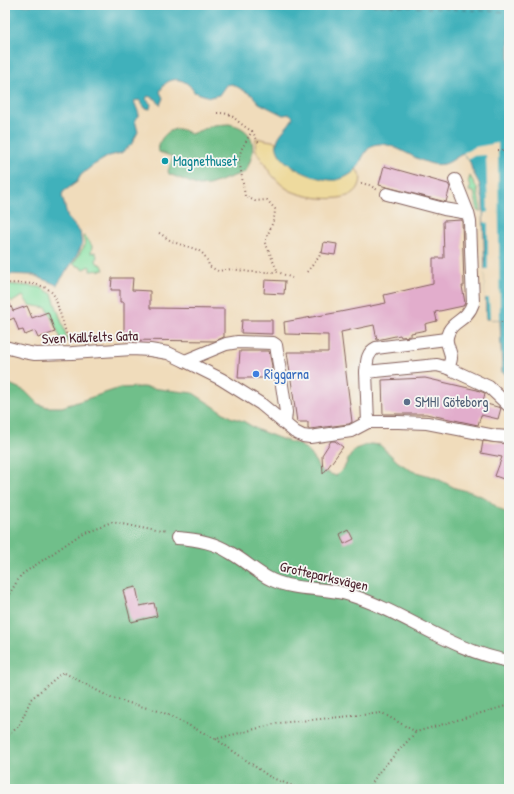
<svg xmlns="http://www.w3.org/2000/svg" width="514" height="794" font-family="'Patrick Hand',sans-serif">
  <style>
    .green { fill: #8ae1a4; stroke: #6a8068 }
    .forest { fill: #6fbf8a; stroke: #5c6f5a }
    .sand { fill: #eeda9e; stroke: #9c7c64 }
    .water { fill: #41b1bb; stroke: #466873 }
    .pier { fill: #f0dcbb }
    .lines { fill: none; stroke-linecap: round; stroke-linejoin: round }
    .ferry { stroke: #465965; stroke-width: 1; stroke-dasharray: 5 4; stroke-linecap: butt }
    .building { fill: #e2adcc }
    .minor-casing { stroke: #84615d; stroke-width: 14 }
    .path { stroke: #84615d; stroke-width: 2; stroke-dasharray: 1 3; stroke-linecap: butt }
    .minor { stroke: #fff; stroke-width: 12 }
    .culture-dot { fill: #0f9aa8; stroke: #f6f6f2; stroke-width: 1.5 }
    .shop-dot { fill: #3f7fe0; stroke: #f6f6f2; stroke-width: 1.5 }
    .service-dot { fill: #5c6f8a; stroke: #f6f6f2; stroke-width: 1.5 }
    .labels { text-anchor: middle; stroke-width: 3.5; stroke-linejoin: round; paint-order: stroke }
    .culture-label { font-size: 14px; fill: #0d838f; stroke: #f6f6f2; text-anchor: start }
    .street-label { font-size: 14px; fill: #4a1f2b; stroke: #f6f6f2 }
    .shop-label { font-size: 14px; fill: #366cbe; stroke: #f6f6f2; text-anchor: start }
    .service-label { font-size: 14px; fill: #4e5e75; stroke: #f6f6f2; text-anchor: start }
  </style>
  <rect width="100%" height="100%" fill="#f6f6f2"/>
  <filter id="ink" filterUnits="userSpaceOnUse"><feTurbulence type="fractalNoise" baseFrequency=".025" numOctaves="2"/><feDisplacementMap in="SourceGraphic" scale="8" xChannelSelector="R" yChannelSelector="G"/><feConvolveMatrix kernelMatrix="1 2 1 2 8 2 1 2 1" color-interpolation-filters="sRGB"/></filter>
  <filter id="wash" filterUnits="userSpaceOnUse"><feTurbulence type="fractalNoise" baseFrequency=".012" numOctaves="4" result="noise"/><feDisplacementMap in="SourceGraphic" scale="16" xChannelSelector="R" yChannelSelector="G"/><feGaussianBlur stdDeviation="0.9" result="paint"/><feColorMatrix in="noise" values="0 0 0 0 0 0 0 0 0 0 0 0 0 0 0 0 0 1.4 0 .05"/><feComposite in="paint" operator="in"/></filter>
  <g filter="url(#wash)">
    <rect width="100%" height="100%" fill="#f0dcbb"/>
    <g class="green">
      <polygon points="470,176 477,188 481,211 478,211 474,192 469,191 471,185 468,183"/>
      <polygon points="83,236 86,237 92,246 91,253 95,252 97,256 96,260 97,263 102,265 104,270 90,271 90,267 89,266 85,269 73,264 85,245"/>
      <polygon points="5,284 40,287 52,294 68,341 62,341 47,308 29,305 23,296 12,302 5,293"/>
    </g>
    <g class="forest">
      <path d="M229,124C233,125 238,126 241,128C259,138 253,158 245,172L209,185L199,186L169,174L168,171L173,157L159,152C156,142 167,129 178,129C182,129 187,132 191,134L214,125Z"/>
      <polygon points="5,382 25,391 38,404 47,407 62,407 120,388 142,387 193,393 230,417 243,421 258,430 284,440 298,444 306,449 315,461 320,470 336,476 344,468 349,458 355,449 370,444 380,445 398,462 412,471 434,477 455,488 471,492 486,498 498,508 509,515 509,789 5,789"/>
    </g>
    <path class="sand" d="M256,138L277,142V147L345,177L356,169C361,175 362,179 359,186C351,206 304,198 289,190C278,183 270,174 264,163C257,153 254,151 256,138Z"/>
    <path class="water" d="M5,5H509V376L502,372L500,319H486L483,200L479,183L472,170L470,162L463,154C457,156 450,163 444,164C424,169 397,142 378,144C366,145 362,160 357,168C353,174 343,179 336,180C319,182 272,164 277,142C279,132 290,126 293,117L290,114L283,115L259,103L252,95L232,84L226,85L219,95L210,97L194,92C186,76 166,75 160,92L163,98L160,105L156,99L148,96L146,99L151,104L150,109L145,108L139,100L134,101L139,114L135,120L138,132L131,145L121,153L109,156L92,166L81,175L77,182L63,192L62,196L68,218L80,232L82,245L76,257L57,285L33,275L5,274Z"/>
    <polygon class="pier" points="498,143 500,319 490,319 489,298 485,298 484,269 488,269 488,223 484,222 484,213 488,212 486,155 472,156 468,159 463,153 475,147"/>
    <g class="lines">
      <polyline class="ferry" points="372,5 509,12"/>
    </g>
    <g id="blocks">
      <g class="building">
        <polygon points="384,166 448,184 450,187 446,202 379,185"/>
        <polygon points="462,220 464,286 462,286 465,303 463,306 435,312 437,321 425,324 426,330 411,333 411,336 401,337 400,335 377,340 374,325 341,332 352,422 349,424 310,429 308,429 308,422 297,422 287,352 328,352 328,335 285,334 284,322 340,312 386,303 384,295 433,284 433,258 444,258 443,221"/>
        <polygon points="324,242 337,244 335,255 322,253"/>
        <polygon points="112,278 133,278 132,290 150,291 150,308 224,309 224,337 215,341 124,340 124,302 120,302 120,290 111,290"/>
        <polygon points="265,280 285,281 284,294 264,293"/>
        <polygon points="5,293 13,311 27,306 32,318 48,312 55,332 38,338 35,331 25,335 23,330 19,331 14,318 5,322"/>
        <polygon points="242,320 272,320 272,334 241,333"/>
        <polygon points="240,351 269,351 272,366 271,378 238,378"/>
        <polygon points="425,378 477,390 485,393 483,403 501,408 498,419 481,415 478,425 426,414 383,414 382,380"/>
        <polygon points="331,441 335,441 343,447 323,474 322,455"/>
        <polygon points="483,441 509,444 509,481 495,476 502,457 481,453"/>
        <polygon points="349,529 354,539 344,544 340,534"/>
        <polygon points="136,587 140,606 154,603 157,616 131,622 123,590"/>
      </g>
    </g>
  </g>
  <g filter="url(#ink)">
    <use href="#blocks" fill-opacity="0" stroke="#84615d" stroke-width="1"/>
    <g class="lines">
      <defs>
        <g id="minor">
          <polyline points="387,194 444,209 468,213"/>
          <polyline points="5,347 24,352 35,354 72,353 132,349 150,350 168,353 185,361 221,379 261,404 295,432 303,436 310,437 351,431 368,422 398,422 427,423 495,436 509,437"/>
          <polyline points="185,361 226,344 238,342 273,343 276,345 286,412 285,422"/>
          <path d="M448,368C449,365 451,361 451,358C451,348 443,343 449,331C454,320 467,321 473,303L470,222L468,213L455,180"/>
          <path d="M366,372C367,363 366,353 376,348L446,339"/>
          <polyline points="368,422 366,372 437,365 448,368 489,387 509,406"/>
          <path d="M177,538C195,539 214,542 229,552C244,560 257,573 272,580C296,591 325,587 350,595C405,612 451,651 509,661"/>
        </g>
      </defs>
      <use href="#minor" class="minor-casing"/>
      <g class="path">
        <path d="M217,113C230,113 231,115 240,123C244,126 248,129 252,131L241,150L239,159L245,196L255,201L267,200L275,209C275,222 268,231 265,243C270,252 273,262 278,272"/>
        <polyline points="252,131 260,145"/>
        <polyline points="498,150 509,150"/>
        <polyline points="361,183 369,185 378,190"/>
        <path d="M159,233C163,235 166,238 170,240C185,249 205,245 209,266L218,271L232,269L250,272H278L292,278"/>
        <polyline points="307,272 319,257 322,250"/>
        <path d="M5,283C22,284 46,280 55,297L69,342"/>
        <polyline points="501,322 509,321"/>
        <polyline points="5,601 21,575 84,532 112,522 166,533"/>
        <polyline points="5,738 19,726 31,699 63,672 111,698 162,712 216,739 279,723 382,713 416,732 509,705"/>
        <polyline points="216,739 270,777 300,789"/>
        <polyline points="369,789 378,773 416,732"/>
      </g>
      <use href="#minor" class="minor"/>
    </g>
  </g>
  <circle class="culture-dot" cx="165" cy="161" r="4"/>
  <circle class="shop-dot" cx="256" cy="374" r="4"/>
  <circle class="service-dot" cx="407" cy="402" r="4"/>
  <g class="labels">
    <g class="culture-label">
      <text x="173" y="166">Magnethuset</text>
    </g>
    <g class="street-label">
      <text transform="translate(90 337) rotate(-2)" y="5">Sven Källfelts Gata</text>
      <text transform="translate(324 576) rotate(13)" y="5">Grotteparksvägen</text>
    </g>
    <g class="shop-label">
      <text x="264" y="379">Riggarna</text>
    </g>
    <g class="service-label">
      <text x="415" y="407">SMHI Göteborg</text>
    </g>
  </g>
  <rect width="514" height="794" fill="none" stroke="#f6f6f2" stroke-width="20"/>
</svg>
